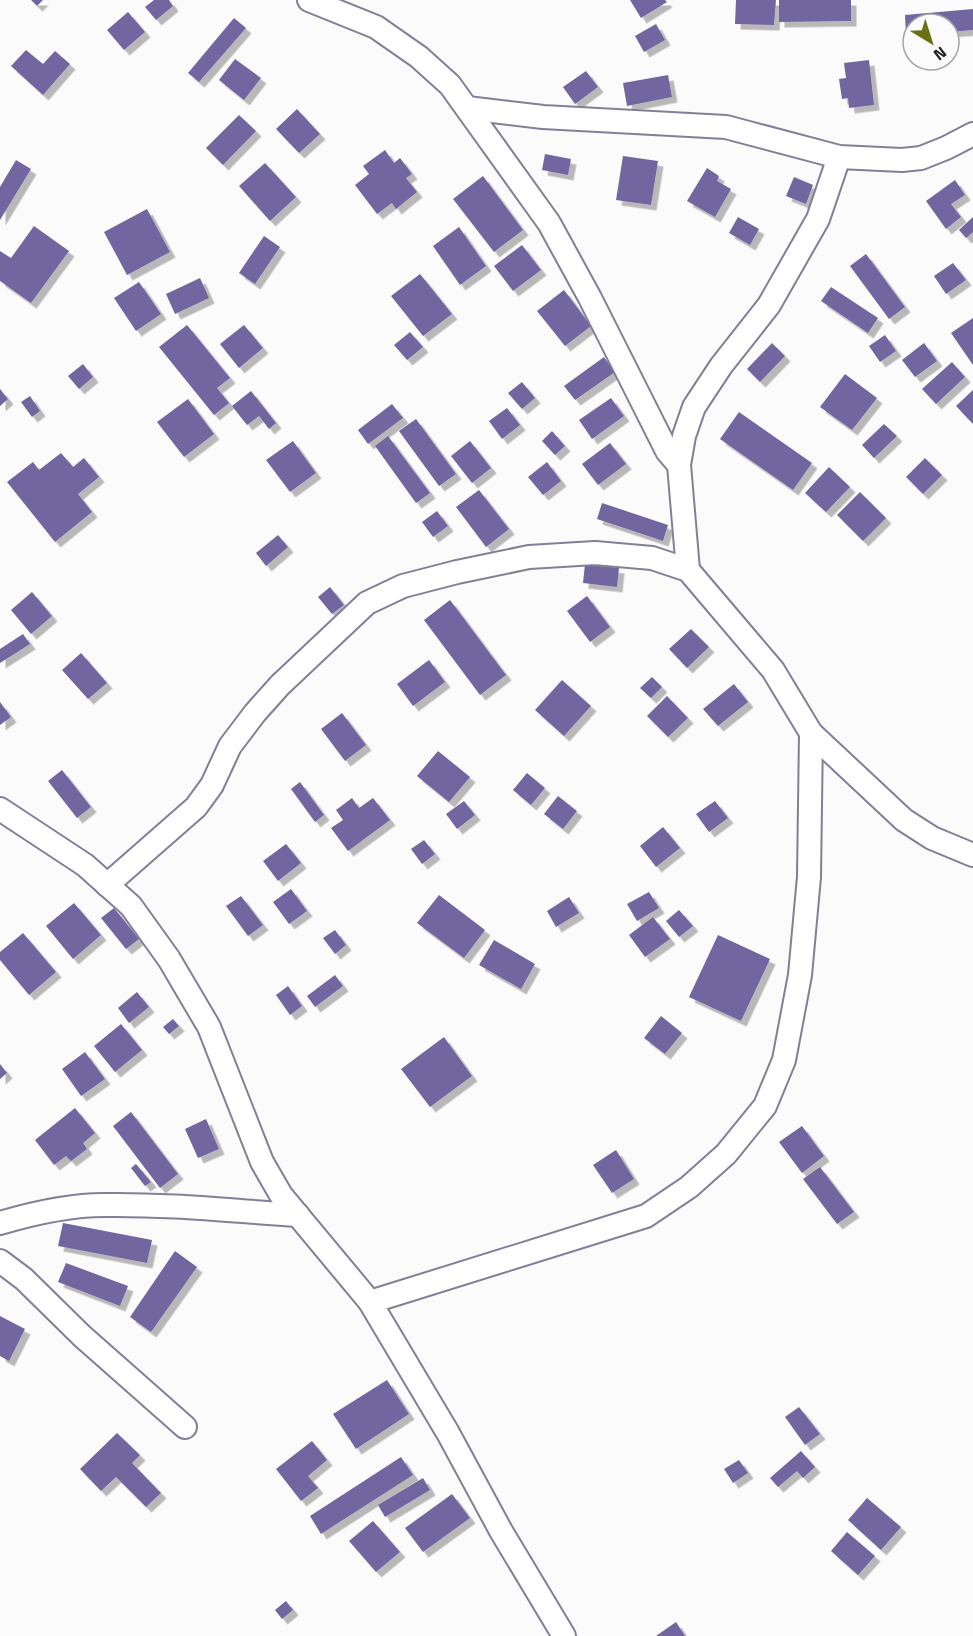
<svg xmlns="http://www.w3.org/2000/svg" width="973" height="1636" font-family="'Titillium Web',sans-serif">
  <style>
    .building { fill: #71669f; filter: url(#shadow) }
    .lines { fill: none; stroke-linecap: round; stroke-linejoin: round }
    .street-casing { stroke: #827f96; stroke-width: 26 }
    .street { stroke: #fff; stroke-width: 22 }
  </style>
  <defs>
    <filter id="shadow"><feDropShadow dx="5.5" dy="5.5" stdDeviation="0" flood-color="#0004"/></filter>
  </defs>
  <rect width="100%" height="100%" fill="#fbfbfb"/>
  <g class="building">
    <polygon points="31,0 43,0 37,6"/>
    <polygon points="154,0 169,0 173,6 156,20 145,7"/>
    <polygon points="630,0 665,0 667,2 641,18"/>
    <polygon points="736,0 776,0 774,25 735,24"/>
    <polygon points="779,0 851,0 851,21 779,22"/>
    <polygon points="973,9 973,30 949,32 949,24 913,24 913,35 906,36 905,15"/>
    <polygon points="128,12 145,32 124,50 107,30"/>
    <polygon points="234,18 246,28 199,82 188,73"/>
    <polygon points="656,24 665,40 644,52 635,36"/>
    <polygon points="26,50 43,64 55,51 70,64 43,95 11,66"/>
    <polygon points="235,59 261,78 244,100 219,80"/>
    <polygon points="869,60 874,105 849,108 848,98 842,99 839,79 846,78 844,63"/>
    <polygon points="586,71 598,87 575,104 563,87"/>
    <polygon points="668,75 672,97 627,106 623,83"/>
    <polygon points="297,109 320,134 299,153 276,129"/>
    <polygon points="239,115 256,131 223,165 206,148"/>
    <polygon points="385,150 394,163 400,158 412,174 406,178 417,192 396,209 392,203 377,214 355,185 369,174 363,166"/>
    <polygon points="545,154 571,159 568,175 542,170"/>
    <polygon points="623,156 658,161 651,205 616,200"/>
    <polygon points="16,160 31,169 0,220 0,187"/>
    <polygon points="265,163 296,197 270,221 239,186"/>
    <polygon points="707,168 719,176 717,181 731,189 715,217 687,201"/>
    <polygon points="483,176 523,230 494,252 453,199"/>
    <polygon points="794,177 813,185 806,204 786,196"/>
    <polygon points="955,180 965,195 951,204 961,217 946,229 926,201"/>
    <polygon points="147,209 170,252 127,275 104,232"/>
    <polygon points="738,217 759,229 750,245 729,233"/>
    <polygon points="973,217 973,232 966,238 959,230"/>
    <polygon points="34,226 69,251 31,303 0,281 0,251 11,258"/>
    <polygon points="459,227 486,266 460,285 433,246"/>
    <polygon points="264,236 280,247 255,284 239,273"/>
    <polygon points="522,245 541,270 513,291 494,266"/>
    <polygon points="866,254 905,307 889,319 850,266"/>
    <polygon points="953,263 966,280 946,294 934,276"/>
    <polygon points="420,274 452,314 423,336 391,296"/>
    <polygon points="200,278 209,298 175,314 166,294"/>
    <polygon points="139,282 161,314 136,331 114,298"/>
    <polygon points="831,287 878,318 868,333 821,301"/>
    <polygon points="564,290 591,326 565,346 537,311"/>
    <polygon points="973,318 973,365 951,333"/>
    <polygon points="187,325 230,378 217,388 229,403 214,415 159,347"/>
    <polygon points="244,325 263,348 239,368 220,344"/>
    <polygon points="410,332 423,347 407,360 394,345"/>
    <polygon points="885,335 896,351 880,362 869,346"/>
    <polygon points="772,343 785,356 760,382 747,369"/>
    <polygon points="924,343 937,361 915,377 902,360"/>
    <polygon points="604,357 615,372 575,400 564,386"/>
    <polygon points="952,362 965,377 936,404 922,389"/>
    <polygon points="83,364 93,377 79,389 68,376"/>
    <polygon points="845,374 877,398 852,430 820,407"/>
    <polygon points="522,382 535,398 522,409 508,393"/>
    <polygon points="0,389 8,399 0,406"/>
    <polygon points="973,390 973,424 956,406"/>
    <polygon points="251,391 276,423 269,429 259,416 247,425 232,406"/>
    <polygon points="30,396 40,411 32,417 21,402"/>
    <polygon points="611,398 624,416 592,439 579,420"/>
    <polygon points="188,399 214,434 184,457 157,422"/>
    <polygon points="392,404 403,418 368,444 358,430"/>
    <polygon points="507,408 520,425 502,439 489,421"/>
    <polygon points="739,412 812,463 793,490 720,439"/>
    <polygon points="416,419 456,474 439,486 399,431"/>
    <polygon points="884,424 897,436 874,458 862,445"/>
    <polygon points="552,431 565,446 555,455 542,441"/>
    <polygon points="388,436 430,493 416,503 375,446"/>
    <polygon points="293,441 316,473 290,492 266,460"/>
    <polygon points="470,441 491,468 472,483 451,456"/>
    <polygon points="610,443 626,464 598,485 582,464"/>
    <polygon points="61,453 73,467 84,458 99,477 78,494 92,512 55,542 7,482 33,462 39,470"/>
    <polygon points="925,458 942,475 923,494 906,477"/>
    <polygon points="547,462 561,481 543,495 528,477"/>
    <polygon points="829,467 850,487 826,512 805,493"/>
    <polygon points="479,490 509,529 486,547 456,507"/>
    <polygon points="860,492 886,518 863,541 837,515"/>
    <polygon points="602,503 668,525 663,541 597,519"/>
    <polygon points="437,511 448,526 433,537 422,522"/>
    <polygon points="278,535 288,547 266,566 256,553"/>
    <polygon points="585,564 619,568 617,587 583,583"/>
    <polygon points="330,587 344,605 332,614 318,597"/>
    <polygon points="32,592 52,616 31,634 11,610"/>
    <polygon points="587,596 610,627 590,642 567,611"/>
    <polygon points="450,600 506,675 480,695 424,620"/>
    <polygon points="691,629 709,647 687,668 669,649"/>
    <polygon points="23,634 30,644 0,663 0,649"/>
    <polygon points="81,653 107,683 88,699 62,670"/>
    <polygon points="429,660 445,682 413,706 397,684"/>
    <polygon points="652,677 662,687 651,698 640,688"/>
    <polygon points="562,680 591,706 564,736 535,710"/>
    <polygon points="734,684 748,702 718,726 703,709"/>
    <polygon points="667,696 688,718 668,737 647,716"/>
    <polygon points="0,702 11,717 0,725"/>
    <polygon points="342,713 366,745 345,761 321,729"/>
    <polygon points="438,751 470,777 449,802 417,776"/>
    <polygon points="62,770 91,807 77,818 48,781"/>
    <polygon points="527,773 545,788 531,805 513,790"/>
    <polygon points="300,782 324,815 315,822 291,789"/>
    <polygon points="558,796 577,811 563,829 544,814"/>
    <polygon points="352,798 359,808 373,798 390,820 348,851 331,828 343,820 336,810"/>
    <polygon points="464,801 475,815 457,829 446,814"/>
    <polygon points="715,801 728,818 709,832 696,814"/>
    <polygon points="663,827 680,848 656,867 640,846"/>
    <polygon points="424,840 435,854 422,864 411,849"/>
    <polygon points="286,844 301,863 278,881 263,861"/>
    <polygon points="291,889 307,911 289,924 273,902"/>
    <polygon points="649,892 659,908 637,921 627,904"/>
    <polygon points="439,895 485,930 464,958 417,923"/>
    <polygon points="241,896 263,925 248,936 226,906"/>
    <polygon points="569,897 579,913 556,927 547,911"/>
    <polygon points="74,903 101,935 73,959 46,926"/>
    <polygon points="114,908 139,939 126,949 101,918"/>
    <polygon points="679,910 693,926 679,937 666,921"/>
    <polygon points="653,917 670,939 645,957 629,935"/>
    <polygon points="335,930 346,945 335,954 323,938"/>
    <polygon points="23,933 56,972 29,995 0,960 0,952"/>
    <polygon points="718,935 770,959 741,1021 689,997"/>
    <polygon points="494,940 535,964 521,989 479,965"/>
    <polygon points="335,975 343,986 315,1007 307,996"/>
    <polygon points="288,986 302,1006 290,1015 276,995"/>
    <polygon points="137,992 149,1007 129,1023 118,1008"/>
    <polygon points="661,1016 682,1033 665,1054 644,1038"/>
    <polygon points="173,1019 179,1026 169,1034 163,1027"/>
    <polygon points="121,1024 142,1050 115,1072 94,1046"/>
    <polygon points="444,1037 472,1076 430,1107 401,1069"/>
    <polygon points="85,1052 105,1079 81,1096 62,1069"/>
    <polygon points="0,1064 7,1073 0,1079"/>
    <polygon points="75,1108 95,1133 83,1143 87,1149 71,1161 66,1156 54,1165 35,1140"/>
    <polygon points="131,1112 178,1174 160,1188 113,1126"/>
    <polygon points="206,1119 219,1149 198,1158 185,1129"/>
    <polygon points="802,1126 824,1156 802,1173 779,1142"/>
    <polygon points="616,1150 634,1179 612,1193 593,1165"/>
    <polygon points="136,1164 151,1182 145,1186 131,1168"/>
    <polygon points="820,1167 854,1212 837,1224 803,1179"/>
    <polygon points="63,1223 152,1240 147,1263 58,1246"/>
    <polygon points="175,1251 197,1267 151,1332 130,1317"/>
    <polygon points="66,1263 128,1286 120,1306 58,1282"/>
    <polygon points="0,1316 25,1329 9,1361 0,1356"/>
    <polygon points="387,1380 409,1414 356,1449 333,1414"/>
    <polygon points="799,1407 820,1434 805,1445 785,1417"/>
    <polygon points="117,1433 140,1455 132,1463 161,1493 146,1507 116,1477 101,1491 80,1469"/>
    <polygon points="312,1441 327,1460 308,1476 318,1488 301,1501 276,1469"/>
    <polygon points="801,1451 815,1467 803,1478 797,1471 778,1487 770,1478"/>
    <polygon points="401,1457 413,1475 321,1534 310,1516"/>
    <polygon points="739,1460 748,1473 733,1483 724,1469"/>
    <polygon points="423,1478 430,1490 385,1517 378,1505"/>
    <polygon points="452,1494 470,1518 423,1552 405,1528"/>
    <polygon points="867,1498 901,1527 881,1550 848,1520"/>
    <polygon points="373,1521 400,1552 376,1572 349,1541"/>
    <polygon points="847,1532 875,1556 858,1575 831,1551"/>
    <polygon points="286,1601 293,1610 282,1619 275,1610"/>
    <polygon points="676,1622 685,1636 656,1636"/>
  </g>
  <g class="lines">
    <defs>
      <g id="street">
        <polyline points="309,0 376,27 419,57 450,85 549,223 590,298 667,451 679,465"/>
        <polyline points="467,108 543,117 726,127 839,157 902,160 921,158 946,148 973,134"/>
        <polyline points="688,570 679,465 684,436 694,407 721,366 769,305 818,219 839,157"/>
        <polyline points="0,809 85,865 131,906 169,959 209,1027 262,1162 281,1195 370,1302 448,1433 501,1531 564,1636"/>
        <polyline points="107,885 196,807 212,785 230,746 255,713 280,685 367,603 403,586 457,572 529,557 595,553 652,558 688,570 773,670 811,733 904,820 932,838 973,855"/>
        <path d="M0,1223C34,1213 69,1205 104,1205C169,1204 234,1211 298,1215"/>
        <polyline points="0,1261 24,1279 82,1336 185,1427"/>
        <polyline points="370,1302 646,1216 689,1187 726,1154 765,1106 784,1060 800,975 809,877 811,733"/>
      </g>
    </defs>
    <use href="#street" class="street-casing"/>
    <use href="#street" class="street"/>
  </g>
  <g transform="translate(931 42) rotate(142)"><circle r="28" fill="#fbfbfb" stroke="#a4a4a7" stroke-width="1.5"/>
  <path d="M0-4.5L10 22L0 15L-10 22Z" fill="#6c7015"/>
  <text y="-9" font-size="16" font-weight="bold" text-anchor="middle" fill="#22212a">N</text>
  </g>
</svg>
